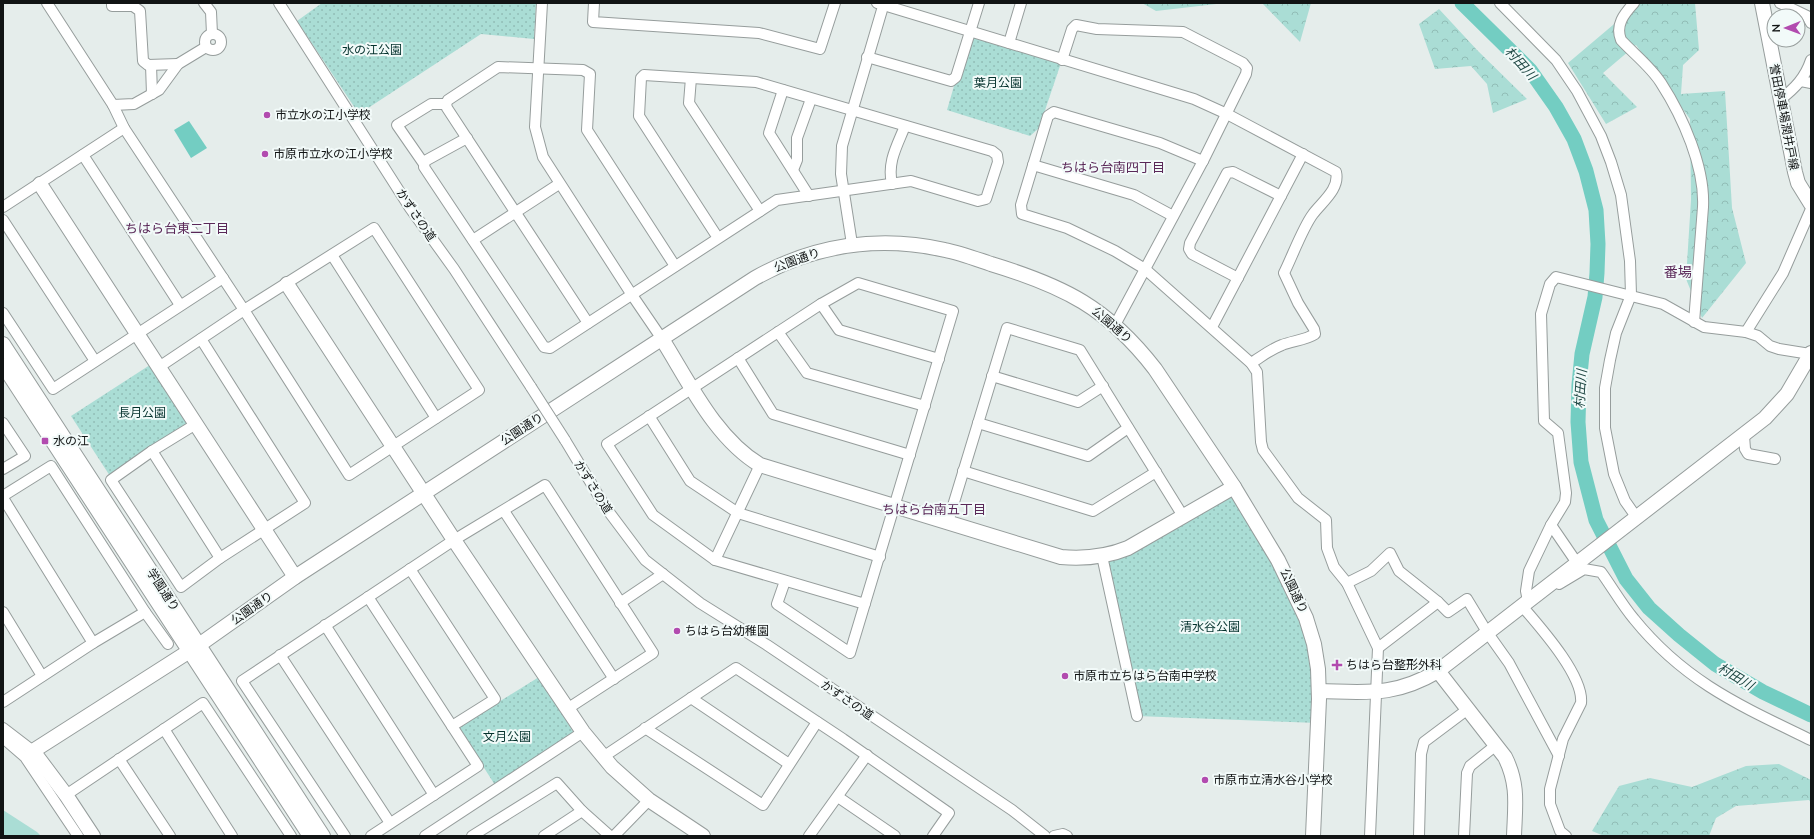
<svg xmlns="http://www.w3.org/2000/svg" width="1814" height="839" font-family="Mulish,'Noto Sans JP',sans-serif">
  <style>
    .grass { fill: #aaddd5 }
    .forest { fill: url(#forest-crowns) }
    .park { fill: url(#park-dots) }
    .water { fill: #73cdc2 }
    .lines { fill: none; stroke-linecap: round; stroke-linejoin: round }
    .river { stroke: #73cdc2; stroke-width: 15 }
    .street-casing { stroke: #969d9c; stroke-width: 12 }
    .secondary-casing { stroke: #969d9c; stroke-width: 16 }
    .street { stroke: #fff; stroke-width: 10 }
    .secondary { stroke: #fff; stroke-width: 14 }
    .street-bridge-casing { stroke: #969d9c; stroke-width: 12; stroke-linecap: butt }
    .street-bridge { stroke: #fff; stroke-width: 10 }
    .poi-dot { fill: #b24baf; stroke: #f2faf9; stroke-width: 1.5 }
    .labels { text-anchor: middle; stroke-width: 4; stroke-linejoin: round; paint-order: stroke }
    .park-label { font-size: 12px; fill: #03312c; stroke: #f2faf9 }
    .poi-label { font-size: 12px; fill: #111414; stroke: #f2faf9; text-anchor: start }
    .street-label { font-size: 12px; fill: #111414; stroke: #f2faf9 }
    .water-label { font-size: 13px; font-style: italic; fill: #1f4844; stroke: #f2faf9 }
    .neighbourhood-label { font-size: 13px; fill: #5a2858; stroke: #f2faf9 }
    .quarter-label { font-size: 14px; fill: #5a2858; stroke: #f2faf9 }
  </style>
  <defs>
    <pattern id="forest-crowns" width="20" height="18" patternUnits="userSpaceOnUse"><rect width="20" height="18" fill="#aaddd5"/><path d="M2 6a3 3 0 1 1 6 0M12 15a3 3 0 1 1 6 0" fill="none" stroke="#91bdb6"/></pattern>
    <pattern id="park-dots" width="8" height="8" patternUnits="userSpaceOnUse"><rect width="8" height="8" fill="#aaddd5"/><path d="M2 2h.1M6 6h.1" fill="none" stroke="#91bdb6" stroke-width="1.8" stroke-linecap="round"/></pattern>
  </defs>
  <rect width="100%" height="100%" fill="#e5edeb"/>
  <polygon class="grass" points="3,810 37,832 41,836 3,836"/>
  <g class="forest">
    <polygon points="1142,3 1225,3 1156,11"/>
    <polygon points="1262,3 1311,3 1300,42"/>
    <polygon points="1639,3 1695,3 1699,50 1683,65 1681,94 1725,91 1732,208 1746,263 1702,318 1686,279 1691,200 1690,119 1636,45 1603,73 1637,107 1606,124 1568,63"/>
    <polygon points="1439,9 1477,50 1527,99 1493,113 1487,84 1471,66 1435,69 1419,24"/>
    <polygon points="1779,764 1811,780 1811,803 1809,800 1736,806 1716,818 1709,836 1604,836 1592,831 1619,786 1650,778 1692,787 1746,766"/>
  </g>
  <g class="park">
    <polygon points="322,3 536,3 534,39 481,34 359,114 297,21"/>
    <polygon points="970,31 1062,60 1039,128 1030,136 947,110"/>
    <polygon points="153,363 192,424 110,476 71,416"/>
    <polygon points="1234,487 1306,618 1318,723 1137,716 1102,556"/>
    <polygon points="539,677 574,733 495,785 458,727"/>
  </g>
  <polygon class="water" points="189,121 207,148 191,158 174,130"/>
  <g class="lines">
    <polyline class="river" points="1462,3 1530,70 1556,107 1574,139 1586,171 1596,210 1598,244 1597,273 1595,297 1582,354 1579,385 1578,422 1581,462 1596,520 1626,579 1649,608 1679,635 1715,664 1763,692 1811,715"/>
    <defs>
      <g id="street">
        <polyline points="47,3 113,105 124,128 244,310 349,475 479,390 374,228 244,310 159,367"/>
        <polyline points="112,3 112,6 133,6 140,11 143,61 148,65 178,64"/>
        <polyline points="204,3 211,12 212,34"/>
        <polyline points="279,3 410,208 454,269 531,387"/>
        <polyline points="542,3 535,127 543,157 632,295 662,339"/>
        <polyline points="594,3 593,22 759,33 820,49 835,3"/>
        <path d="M877,3L1194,99L1227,114L1336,172C1340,189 1322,202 1313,214C1303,227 1292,257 1284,273L1298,303L1314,329L1315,334C1306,340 1292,341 1282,345C1271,349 1261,357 1251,363"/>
        <polyline points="1500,3 1556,60 1577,91 1601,136 1611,162 1621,195 1630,261 1631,295 1616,333 1610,360 1605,388 1605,428 1614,474 1625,501 1637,518"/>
        <path d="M1634,3C1624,14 1615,25 1621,40C1634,54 1651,67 1661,83C1683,117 1705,167 1703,207L1694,322"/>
        <polyline points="1780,3 1807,16 1811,23"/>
        <circle cx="213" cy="42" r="8"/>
        <polyline points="1009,43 1021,3"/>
        <polyline points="867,57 951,81 956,77 979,3"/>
        <polyline points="1062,60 1072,29 1076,25 1097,29 1183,32 1243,63 1247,68 1246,74 1203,161 1115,325"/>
        <polyline points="151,65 152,94"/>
        <polyline points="691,78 689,103 760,211"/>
        <polyline points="1801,81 1811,83"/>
        <polyline points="783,90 769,133 809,196"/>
        <path d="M1781,99C1795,88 1805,78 1811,60"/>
        <polyline points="113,105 134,104 159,90 178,64 206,47"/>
        <polyline points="467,138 425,161 424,167 544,347 550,348 777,200 911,181 978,201 986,199 998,162 997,155 992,151 756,82 644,75 641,78 639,116 718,238"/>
        <polyline points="83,155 180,305"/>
        <polyline points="1203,161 1160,143 1054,112 1048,116 1021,205 1022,214 1067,228 1115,251 1145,269 1251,363 1257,372 1261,442 1263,450 1298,498 1326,520 1327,548 1334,567 1347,583 1378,648 1370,836"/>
        <polyline points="424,164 397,125 431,104 446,104"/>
        <polyline points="1033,165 1134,195 1173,216"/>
        <polyline points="793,170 797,160 797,138 811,99"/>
        <path d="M892,184C887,162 897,146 905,126"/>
        <polyline points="3,207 124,128"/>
        <polyline points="3,220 95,361"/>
        <polyline points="473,240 559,184"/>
        <polyline points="852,244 841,174 842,146 884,3"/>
        <polyline points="332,255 436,418"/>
        <polyline points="1238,278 1192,254 1189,249 1190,243 1227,173 1233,172 1281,196"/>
        <polyline points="821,304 839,330 939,359"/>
        <polyline points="3,313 53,389 223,278"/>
        <polyline points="588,323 447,108 446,104 448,100 498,67 583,70 590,74 587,130 675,266"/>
        <polyline points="1212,327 1303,154"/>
        <polyline points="778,332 807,373 925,406"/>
        <polyline points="1746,332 1783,273 1811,209"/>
        <polyline points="738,358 773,414 910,455"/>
        <polyline points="992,376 1078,402 1103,386"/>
        <polyline points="649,416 690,481 738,513 880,557"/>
        <polyline points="3,423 25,456 3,469"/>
        <polyline points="978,423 1088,456 1128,428"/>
        <polyline points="196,424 152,451 111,480 181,587 220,558 305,503 201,339"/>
        <polyline points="1744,436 1745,449 1748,454 1775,459"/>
        <polyline points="565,440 606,508 645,560 700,603 767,645 1012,810 1045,836"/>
        <polyline points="152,451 220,558"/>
        <polyline points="963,471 1093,511 1156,472"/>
        <polyline points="3,496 51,466 145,612 168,644"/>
        <polyline points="3,498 93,643"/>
        <polyline points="504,511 614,679"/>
        <polyline points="948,522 1007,328 1080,350 1183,516"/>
        <polyline points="1551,525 1577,563"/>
        <polyline points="1102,556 1137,716"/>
        <polyline points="715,560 760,465"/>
        <polyline points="410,569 495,699 452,726"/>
        <polyline points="785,581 777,604 850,653 953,311 858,283 821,304 607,444 653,515 715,560 865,604"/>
        <polyline points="1347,583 1371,571 1390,553 1399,571 1438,602 1448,612 1467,599 1487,632 1509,663 1559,756"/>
        <path d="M1559,584L1584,569L1601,572C1612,587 1622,605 1634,619C1685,682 1741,706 1811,740"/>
        <polyline points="368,597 478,766 371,836"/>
        <polyline points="1528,601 1526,591 1529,571 1551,525 1565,502 1566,493 1558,433 1544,421 1541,314 1550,284 1556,277 1663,304 1704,327 1746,332 1758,336 1770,346 1779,349 1810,354"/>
        <polyline points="620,603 663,574"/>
        <path d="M1522,606C1540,627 1584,676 1581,703L1563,739L1550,789V804L1560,831L1566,836"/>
        <polyline points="3,612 42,676"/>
        <polyline points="325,625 434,795"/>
        <polyline points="1378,648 1438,602"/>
        <polyline points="280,655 390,823"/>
        <polyline points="691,698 789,764"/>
        <polyline points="3,702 93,643 145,612"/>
        <polyline points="3,728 33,751"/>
        <polyline points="645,728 763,805 817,722"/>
        <polyline points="164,729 232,836"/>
        <polyline points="3,738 25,757 78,836"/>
        <polyline points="603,757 736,668 843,739 949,813 933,836"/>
        <polyline points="119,759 170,836"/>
        <polyline points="66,795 203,703 291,836"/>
        <polyline points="838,797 895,836"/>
        <polyline points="345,836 242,681 454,540 545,485 653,653 567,709"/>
        <polyline points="425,836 583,732"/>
        <polyline points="472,836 557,783 582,811 610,836"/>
        <polyline points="544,836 582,811"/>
        <polyline points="614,836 649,800"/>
        <polyline points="809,836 867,755"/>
        <polyline points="1054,836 1063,834 1067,836"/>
        <polyline points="1419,836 1421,754 1424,742 1468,709"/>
        <polyline points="1464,836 1467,773 1470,766 1495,746"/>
      </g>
      <g id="secondary">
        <polyline points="1762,3 1795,172 1798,183 1811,204"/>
        <polyline points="40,184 295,577"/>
        <polyline points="287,284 454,540 583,732 612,767 649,800 703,836"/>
        <path d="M662,339C689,382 715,438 760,465L1061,557C1084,559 1106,557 1128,548L1234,487"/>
        <polyline points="3,344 323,836"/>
        <polyline points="3,365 310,836"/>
        <path d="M1438,671L1505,757C1519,785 1515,806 1514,836"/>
        <path d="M1319,691C1367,692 1394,697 1438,671L1765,418L1787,394L1811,353"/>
        <path d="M93,836L66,795L33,751L199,645L295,577L755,278C814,245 879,235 945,250C960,253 976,259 991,264C1064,286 1108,308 1155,369L1234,487L1278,560L1306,618L1314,644L1318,669L1319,699L1313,836"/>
      </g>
    </defs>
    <use href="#street" class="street-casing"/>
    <use href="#secondary" class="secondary-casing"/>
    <use href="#street" class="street"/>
    <use href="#secondary" class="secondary"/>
    <defs>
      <polyline id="street-bridge" points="531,387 565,440"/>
    </defs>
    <use href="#street-bridge" class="street-bridge-casing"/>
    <use href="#street-bridge" class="street-bridge"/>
  </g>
  <g class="poi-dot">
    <circle cx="267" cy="115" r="4"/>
    <circle cx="265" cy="154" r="4"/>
    <rect x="41" y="437" width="8" height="8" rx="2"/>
    <circle cx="677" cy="631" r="4"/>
    <path d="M1335 659h4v4h4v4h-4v4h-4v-4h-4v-4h4z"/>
    <circle cx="1065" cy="676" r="4"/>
    <circle cx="1205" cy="780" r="4"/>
  </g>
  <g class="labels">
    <g class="park-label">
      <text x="372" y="54">水の江公園</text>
      <text x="998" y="87">葉月公園</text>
      <text x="142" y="417">長月公園</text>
      <text x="1210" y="631">清水谷公園</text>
      <text x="507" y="741">文月公園</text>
    </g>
    <g class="poi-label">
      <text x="275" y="119">市立水の江小学校</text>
      <text x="273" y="158">市原市立水の江小学校</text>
      <text x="53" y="445">水の江</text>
      <text x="685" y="635">ちはら台幼稚園</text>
      <text x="1346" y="669">ちはら台整形外科</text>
      <text x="1073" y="680">市原市立ちはら台南中学校</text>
      <text x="1213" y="784">市原市立清水谷小学校</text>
    </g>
    <g class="street-label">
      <text transform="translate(1784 117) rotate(79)" y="4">誉田停車場潤井戸線</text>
      <text transform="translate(416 215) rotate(56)" y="4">かずさの道</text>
      <text transform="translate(797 260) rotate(-20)" y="4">公園通り</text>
      <text transform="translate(1112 325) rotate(41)" y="4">公園通り</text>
      <text transform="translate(522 429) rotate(-33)" y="4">公園通り</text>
      <text transform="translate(593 487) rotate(58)" y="4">かずさの道</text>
      <text transform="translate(163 590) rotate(57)" y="4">学園通り</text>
      <text transform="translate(1294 591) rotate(65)" y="4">公園通り</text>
      <text transform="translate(252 608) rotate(-35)" y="4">公園通り</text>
      <text transform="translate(847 700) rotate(34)" y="4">かずさの道</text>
    </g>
    <g class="water-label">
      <text transform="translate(1521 63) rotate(48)" y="5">村田川</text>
      <text transform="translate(1580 389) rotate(-86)" y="5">村田川</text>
      <text transform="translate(1736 676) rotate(31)" y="5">村田川</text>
    </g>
    <g class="neighbourhood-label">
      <text x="1113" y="172">ちはら台南四丁目</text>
      <text x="177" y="233">ちはら台東二丁目</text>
      <text x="934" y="514">ちはら台南五丁目</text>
    </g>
    <g class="quarter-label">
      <text x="1678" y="277">番場</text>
    </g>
  </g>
  <rect width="1814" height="839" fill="none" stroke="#111414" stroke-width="8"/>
  <g transform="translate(1786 28) rotate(269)"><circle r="19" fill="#f2faf9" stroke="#989e9d"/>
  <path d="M0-3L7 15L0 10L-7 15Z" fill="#b24baf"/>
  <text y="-6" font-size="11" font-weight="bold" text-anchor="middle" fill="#111414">N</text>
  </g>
</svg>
